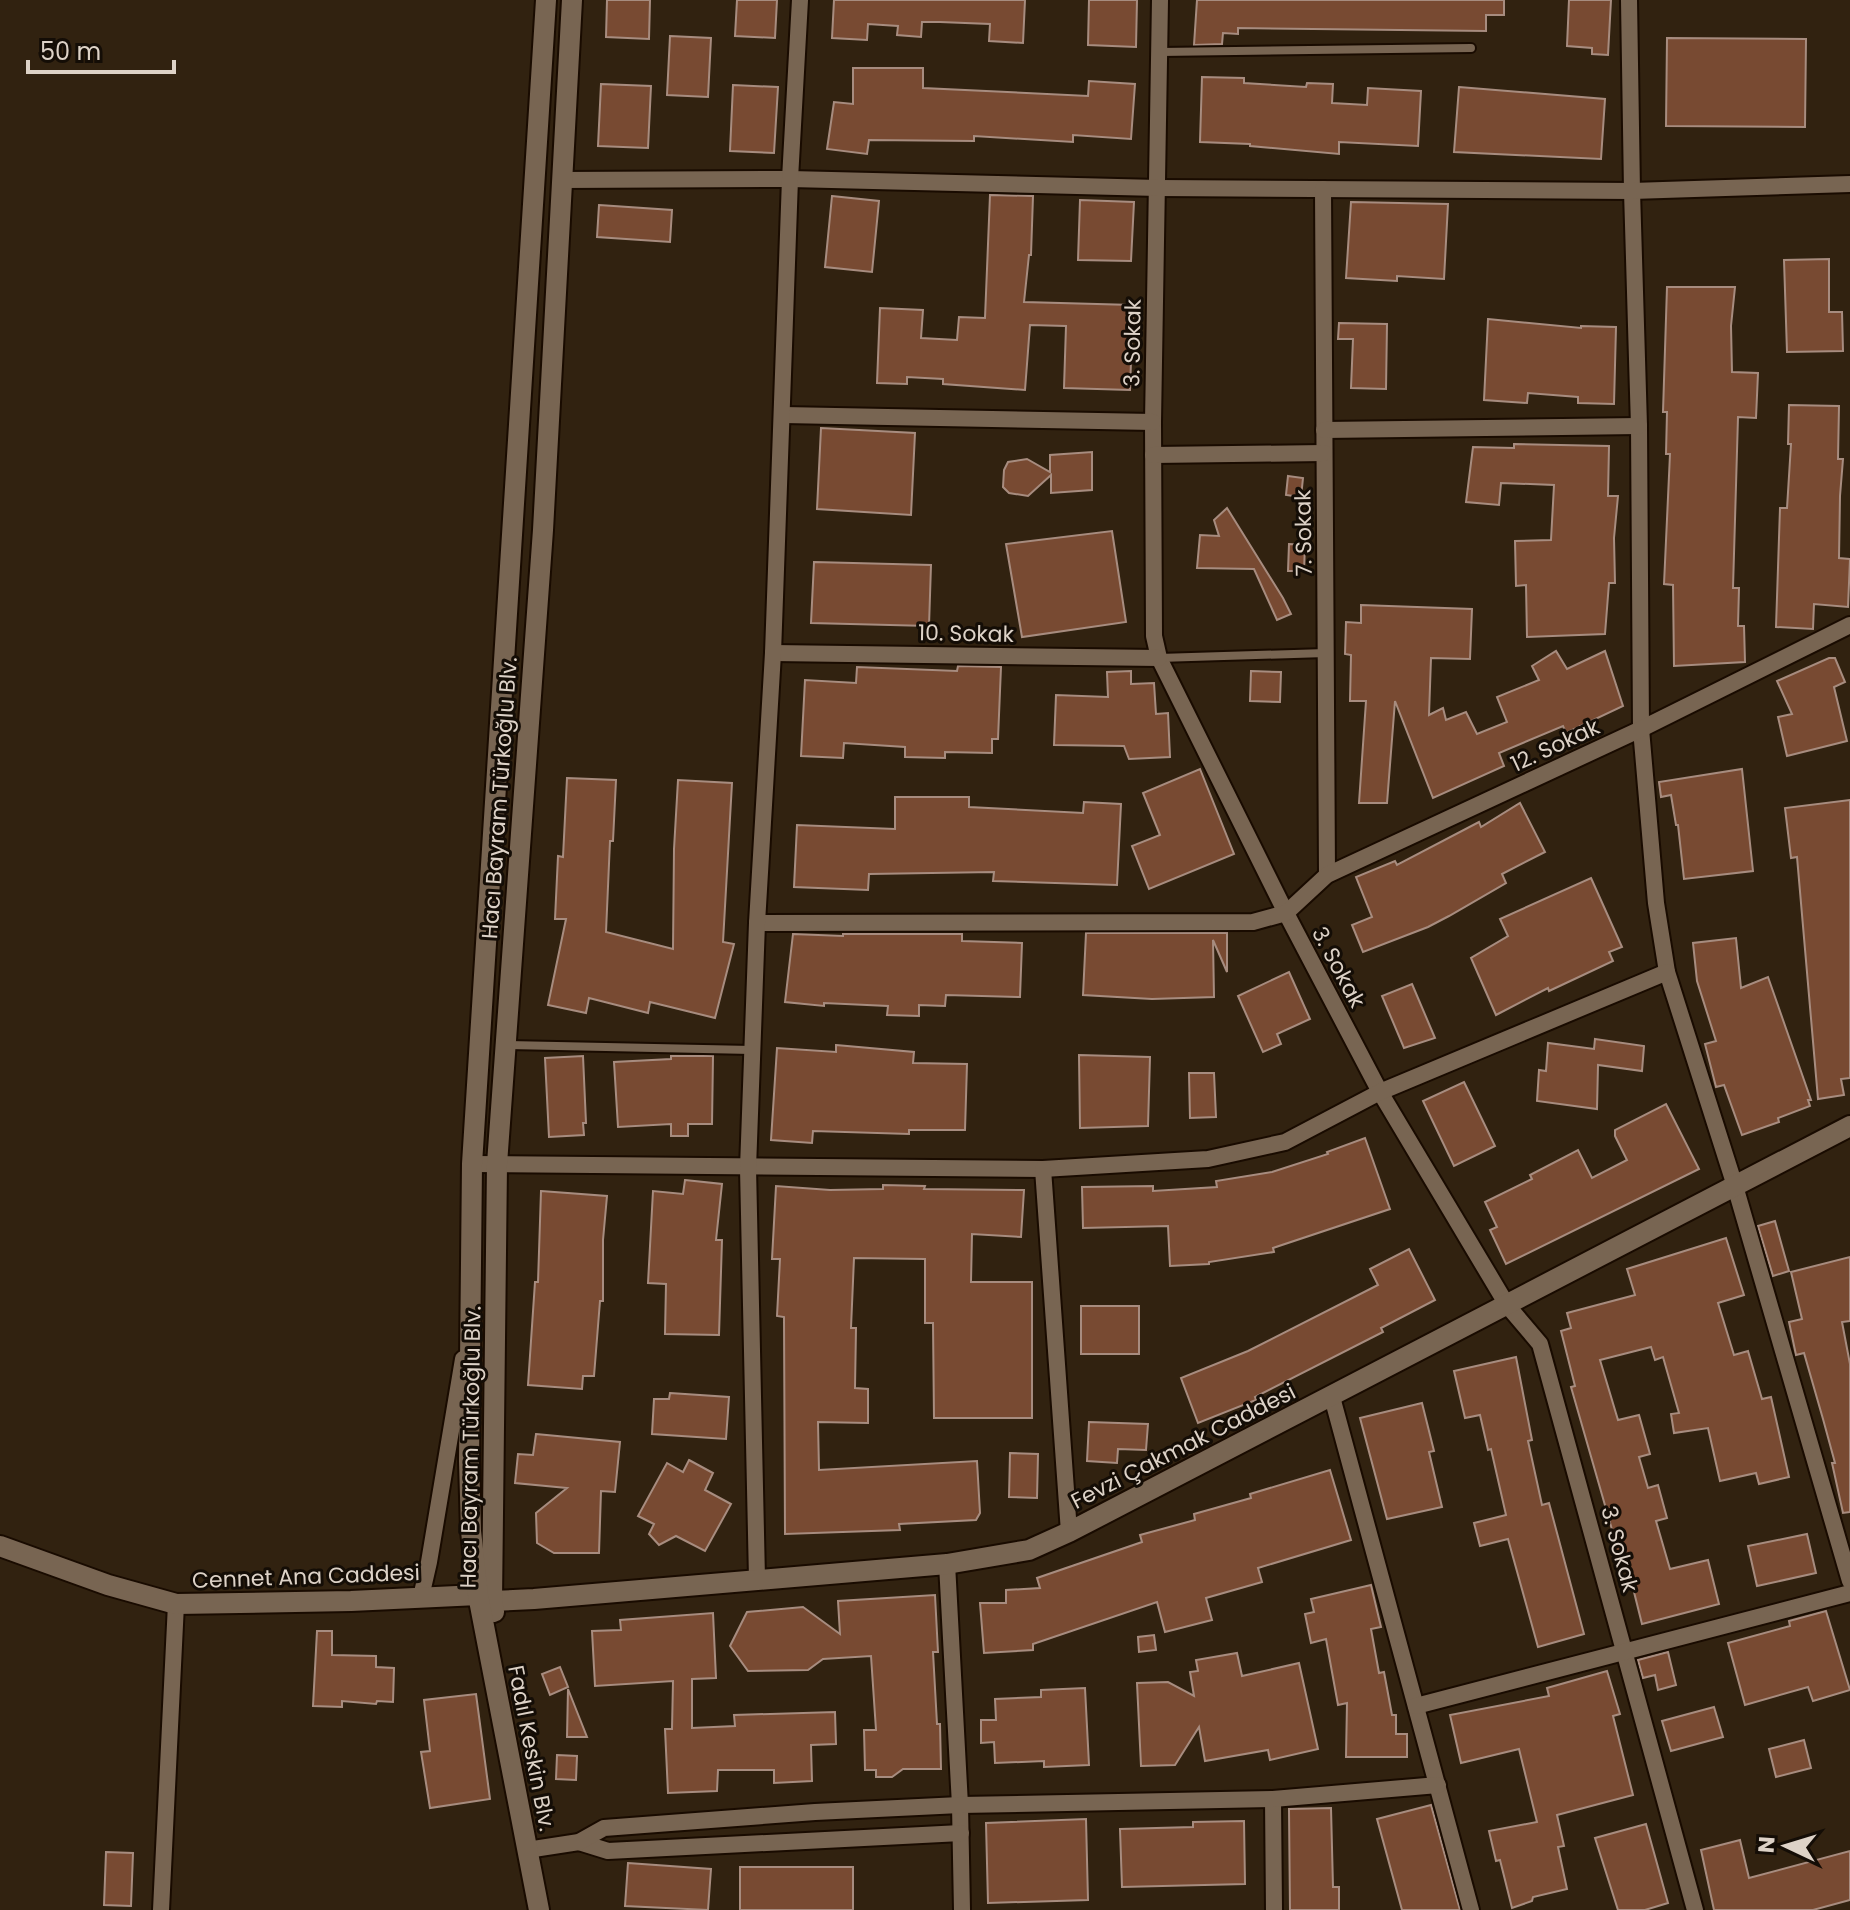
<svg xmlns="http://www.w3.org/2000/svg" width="1850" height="1910" font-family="Poppins,sans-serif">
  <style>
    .building { fill: #784a32; stroke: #a78c7f; stroke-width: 2 }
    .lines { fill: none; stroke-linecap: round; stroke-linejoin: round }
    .service-casing { stroke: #190b00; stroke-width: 12 }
    .minor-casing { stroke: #190b00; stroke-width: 20 }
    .tertiary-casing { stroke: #190b00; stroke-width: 24 }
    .service { stroke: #786552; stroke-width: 8 }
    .minor { stroke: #786552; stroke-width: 16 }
    .tertiary { stroke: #786552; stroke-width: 20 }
    .labels { text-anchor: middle; stroke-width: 6; stroke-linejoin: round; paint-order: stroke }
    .street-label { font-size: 22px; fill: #ddd2c7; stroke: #140d06 }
  </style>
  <rect width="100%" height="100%" fill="#312210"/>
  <g class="building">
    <polygon points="607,0 650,0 649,39 606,37"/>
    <polygon points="737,0 777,0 775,38 735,36"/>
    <polygon points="834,0 1025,0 1023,43 989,41 990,24 940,22 922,22 921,37 897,35 898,26 868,24 867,40 832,38"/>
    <polygon points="1089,0 1137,0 1136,47 1088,45"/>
    <polygon points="1197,0 1504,0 1504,15 1486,15 1486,31 1238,28 1238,34 1223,33 1222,44 1194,45"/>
    <polygon points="1569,0 1611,0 1608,55 1592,54 1592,48 1567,46"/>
    <polygon points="670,36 711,38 708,97 667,95"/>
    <polygon points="1667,38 1806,39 1805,127 1666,126"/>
    <polygon points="853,68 923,68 923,88 1088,96 1089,81 1135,84 1131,139 1073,135 1073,142 974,136 974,141 869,140 867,154 827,149 834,102 853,104"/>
    <polygon points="1202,77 1244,78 1244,83 1306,87 1307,83 1333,84 1332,103 1367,105 1368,88 1421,91 1418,146 1339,142 1339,154 1250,146 1250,144 1200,142"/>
    <polygon points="601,84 651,86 648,148 598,146"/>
    <polygon points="733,85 778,87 774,153 730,151"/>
    <polygon points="1459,87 1605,99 1601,159 1454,152"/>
    <polygon points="990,195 1033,196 1031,255 1029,255 1024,302 1133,305 1130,390 1064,388 1066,326 1030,325 1025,390 943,384 943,379 907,377 907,384 877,383 880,308 923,310 921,338 957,340 959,317 985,318"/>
    <polygon points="832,196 879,201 872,272 825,267"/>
    <polygon points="1080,200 1134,202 1131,261 1078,260"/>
    <polygon points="1351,202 1448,204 1444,279 1397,276 1397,281 1346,278"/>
    <polygon points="599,205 672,210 670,242 597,237"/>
    <polygon points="1829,259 1829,312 1842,312 1843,351 1787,352 1784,260"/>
    <polygon points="1667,287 1735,287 1731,326 1732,372 1758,373 1756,418 1738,417 1733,588 1739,588 1738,626 1744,626 1745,662 1674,666 1673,585 1664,584 1670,454 1666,454 1667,412 1663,412"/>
    <polygon points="1488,319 1581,328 1581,326 1616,327 1614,404 1578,403 1578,397 1528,393 1527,403 1484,400"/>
    <polygon points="1339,323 1387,324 1386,389 1351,388 1353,339 1338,339"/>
    <polygon points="1789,405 1839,406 1838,459 1843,459 1840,496 1839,558 1850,559 1848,607 1814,604 1813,629 1776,627 1780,508 1787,508 1791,444 1788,444"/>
    <polygon points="821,428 915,433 911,515 817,509"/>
    <polygon points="1514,444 1609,446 1608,496 1618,496 1614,538 1615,583 1609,583 1605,634 1527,637 1526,585 1516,586 1515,541 1551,540 1554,485 1501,483 1499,505 1466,502 1473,447 1514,448"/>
    <polygon points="1092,452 1092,490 1051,493 1051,475 1028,496 1009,493 1003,487 1004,470 1008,462 1027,459 1050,472 1050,455"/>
    <polygon points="1288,476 1303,478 1301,497 1286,495"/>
    <polygon points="1227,508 1283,598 1291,614 1277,620 1254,569 1197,568 1200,535 1219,536 1214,520"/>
    <polygon points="1112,531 1126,622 1022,637 1006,544"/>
    <polygon points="1289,544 1305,545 1304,571 1288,571"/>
    <polygon points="814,562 931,565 929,626 811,623"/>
    <polygon points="1361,605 1472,609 1470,659 1431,658 1429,715 1443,708 1446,720 1466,712 1477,734 1507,722 1497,697 1539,680 1532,666 1556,651 1567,669 1605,651 1623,706 1566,733 1563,726 1499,753 1504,766 1433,798 1395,701 1387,803 1359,803 1366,701 1350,701 1351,655 1345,654 1346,622 1361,623"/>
    <polygon points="1829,658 1835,658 1845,682 1834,687 1847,741 1787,756 1778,717 1792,714 1777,681"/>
    <polygon points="958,666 1001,667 998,739 992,739 992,753 945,752 945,758 905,757 905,747 844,743 843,758 801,756 805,680 856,683 857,667 957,671"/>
    <polygon points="1131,671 1131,684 1154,683 1156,714 1168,713 1170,757 1129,759 1124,746 1054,745 1056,695 1108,697 1107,672"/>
    <polygon points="1251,671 1281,672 1280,702 1250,701"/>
    <polygon points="1200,769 1234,854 1149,889 1132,846 1160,835 1143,793"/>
    <polygon points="1742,769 1753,871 1684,879 1678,825 1676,825 1671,795 1661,797 1659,782"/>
    <polygon points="567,778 616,780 613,841 610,841 606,932 673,949 674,849 678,780 732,783 723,942 734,944 715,1018 650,1002 648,1013 589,998 586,1013 548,1005 566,919 555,919 558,856 563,857"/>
    <polygon points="895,797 969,797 969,807 1083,813 1084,802 1121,804 1117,885 993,881 994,872 869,874 868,890 794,887 797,825 895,829"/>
    <polygon points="1850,800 1850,1078 1841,1079 1844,1095 1818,1099 1797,857 1791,858 1785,808"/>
    <polygon points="1520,803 1545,852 1502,874 1506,883 1449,916 1428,927 1363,952 1352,925 1372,917 1356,877 1395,861 1397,865 1479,822 1481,827"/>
    <polygon points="1591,878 1622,947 1609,952 1613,961 1549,991 1548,988 1496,1015 1471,958 1508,936 1500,919"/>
    <polygon points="1086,933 1227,933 1227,972 1213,940 1214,997 1152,999 1083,995"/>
    <polygon points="793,934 843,936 843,934 962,934 962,941 1022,943 1020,997 946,995 945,1006 919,1005 919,1016 887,1015 888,1006 824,1003 824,1006 785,1002"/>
    <polygon points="1736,938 1741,988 1768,977 1811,1100 1808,1100 1810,1106 1778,1118 1779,1122 1742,1135 1724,1085 1716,1087 1705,1044 1716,1041 1697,981 1693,943"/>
    <polygon points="1289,972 1310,1019 1277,1034 1281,1044 1263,1052 1238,996"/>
    <polygon points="1412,984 1435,1038 1404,1048 1382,996"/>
    <polygon points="1595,1039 1644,1046 1642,1071 1598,1065 1597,1109 1537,1101 1539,1070 1546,1071 1548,1043 1594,1049"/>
    <polygon points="836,1045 914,1052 913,1063 967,1064 965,1130 909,1130 909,1134 813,1131 812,1143 771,1140 777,1048 836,1052"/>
    <polygon points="1079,1055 1150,1057 1148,1126 1080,1128"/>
    <polygon points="583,1056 586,1123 583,1123 584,1135 549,1137 545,1058"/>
    <polygon points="671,1056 713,1056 712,1124 688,1124 688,1136 671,1136 671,1124 618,1127 614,1062 671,1059"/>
    <polygon points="1189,1073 1214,1073 1216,1117 1190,1118"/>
    <polygon points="1464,1082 1495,1146 1454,1166 1423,1101"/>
    <polygon points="1666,1104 1699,1169 1506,1264 1490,1230 1497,1227 1485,1202 1532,1179 1530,1175 1578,1150 1592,1178 1627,1160 1615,1136 1615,1130"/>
    <polygon points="1365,1138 1390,1209 1273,1248 1274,1252 1209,1262 1209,1264 1170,1266 1168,1226 1083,1228 1082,1187 1153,1186 1153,1191 1217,1187 1216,1181 1272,1172 1328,1154 1327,1152"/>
    <polygon points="685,1180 722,1184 716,1240 722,1240 719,1335 665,1334 666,1284 648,1283 653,1191 683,1194"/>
    <polygon points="883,1185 925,1186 924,1189 1024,1190 1021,1237 972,1234 971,1282 1032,1282 1032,1418 934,1418 933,1323 925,1323 925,1259 854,1258 851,1328 856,1328 855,1388 868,1389 868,1423 818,1422 819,1470 977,1461 980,1513 976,1520 899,1524 900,1530 785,1534 784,1317 777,1316 780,1259 772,1259 776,1186 830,1190 883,1189"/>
    <polygon points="541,1191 607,1196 603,1240 603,1301 600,1301 594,1376 583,1376 582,1389 528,1385 535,1282 538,1282"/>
    <polygon points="1775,1221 1789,1271 1773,1276 1758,1226"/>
    <polygon points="1726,1238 1744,1295 1718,1303 1734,1355 1748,1351 1762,1399 1771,1397 1789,1477 1759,1484 1756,1473 1720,1481 1708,1428 1674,1433 1671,1414 1679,1413 1663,1357 1655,1360 1651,1347 1600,1360 1618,1420 1639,1415 1650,1454 1639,1457 1648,1488 1658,1485 1667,1518 1656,1521 1670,1569 1708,1560 1719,1604 1642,1624 1627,1564 1620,1566 1612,1541 1615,1540 1571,1387 1575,1386 1561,1331 1571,1328 1567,1313 1635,1295 1627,1269"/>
    <polygon points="1409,1249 1435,1300 1381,1328 1383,1332 1255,1397 1256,1400 1198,1423 1181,1378 1248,1351 1378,1285 1370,1269"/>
    <polygon points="1850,1257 1850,1321 1842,1322 1850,1364 1850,1512 1843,1513 1832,1463 1835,1463 1823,1419 1804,1353 1796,1355 1789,1322 1802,1319 1791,1272"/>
    <rect x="1081" y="1306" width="58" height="48"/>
    <polygon points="1516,1357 1532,1440 1528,1441 1542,1505 1549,1503 1584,1634 1538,1647 1508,1539 1480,1546 1474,1523 1506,1515 1491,1449 1488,1450 1480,1415 1465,1418 1454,1371"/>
    <polygon points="670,1393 729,1397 726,1439 652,1434 654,1399 669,1399"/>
    <polygon points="1422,1403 1434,1451 1429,1452 1442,1507 1387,1519 1360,1418"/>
    <polygon points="1089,1422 1148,1424 1146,1450 1118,1449 1117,1463 1087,1461"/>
    <polygon points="536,1434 620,1442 615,1492 601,1491 599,1553 554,1553 537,1543 536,1513 567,1488 515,1483 518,1454 533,1455"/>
    <polygon points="1010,1453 1038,1454 1037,1498 1009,1497"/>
    <polygon points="689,1460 713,1473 705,1490 731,1504 705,1551 676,1536 659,1545 649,1534 654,1524 638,1516 667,1463 683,1472"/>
    <polygon points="1330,1470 1351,1540 1258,1568 1262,1582 1206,1598 1212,1620 1165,1632 1157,1602 1033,1644 1033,1650 984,1653 980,1603 1006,1603 1006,1590 1040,1588 1037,1578 1142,1542 1140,1535 1195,1520 1194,1514 1251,1498 1250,1494"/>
    <polygon points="1807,1534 1816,1573 1757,1586 1748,1546"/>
    <polygon points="1371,1585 1381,1627 1371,1629 1379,1673 1384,1672 1392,1715 1396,1715 1396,1734 1407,1734 1407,1757 1346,1757 1347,1703 1338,1705 1326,1639 1311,1643 1305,1614 1314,1612 1311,1599"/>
    <polygon points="935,1595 938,1652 933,1652 937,1724 940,1724 941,1769 903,1769 892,1777 876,1777 876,1770 865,1770 864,1730 876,1730 871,1656 823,1659 808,1670 748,1671 730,1646 747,1612 803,1607 840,1634 838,1601"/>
    <polygon points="1826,1611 1850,1690 1813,1701 1808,1687 1745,1705 1728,1643 1790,1626 1789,1621"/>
    <polygon points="713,1613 716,1678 692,1679 692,1728 735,1726 734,1715 835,1712 836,1744 811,1745 812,1781 774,1783 774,1770 718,1770 717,1791 668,1793 665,1729 672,1729 673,1681 595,1686 592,1631 621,1630 620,1620"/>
    <polygon points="317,1631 332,1631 332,1655 376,1656 376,1667 394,1668 393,1702 377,1701 376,1704 342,1701 342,1707 313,1706"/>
    <polygon points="1154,1635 1156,1650 1139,1652 1138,1637"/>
    <polygon points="1668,1652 1676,1685 1658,1690 1655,1675 1643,1678 1638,1660"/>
    <polygon points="1237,1653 1242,1676 1299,1663 1318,1749 1270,1760 1268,1750 1205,1761 1199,1727 1175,1765 1141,1766 1137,1683 1168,1682 1194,1696 1190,1672 1198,1671 1196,1660"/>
    <polygon points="560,1667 568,1687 550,1695 542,1674"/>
    <polygon points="1607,1671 1620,1714 1613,1716 1633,1795 1557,1815 1564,1846 1558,1847 1567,1889 1533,1897 1532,1901 1512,1908 1500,1860 1496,1861 1489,1831 1537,1822 1519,1749 1461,1763 1450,1715 1549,1696 1547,1688"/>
    <polygon points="1085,1688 1089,1765 1044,1767 1044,1761 995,1763 994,1742 981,1743 981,1720 996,1720 995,1699 1041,1697 1041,1690"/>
    <polygon points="568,1689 587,1737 567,1737"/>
    <polygon points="476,1694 490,1799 430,1808 421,1752 430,1751 424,1700"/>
    <polygon points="1714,1707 1723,1737 1671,1751 1662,1721"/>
    <polygon points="1804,1740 1811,1768 1776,1777 1769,1749"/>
    <polygon points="557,1755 577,1756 576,1780 556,1779"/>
    <polygon points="1431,1805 1460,1910 1402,1910 1377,1819"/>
    <polygon points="1331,1808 1333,1887 1339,1887 1339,1910 1290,1910 1289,1809"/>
    <polygon points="1086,1819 1088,1900 988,1903 986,1823"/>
    <polygon points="1244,1821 1245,1884 1122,1887 1120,1829 1193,1827 1193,1822"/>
    <polygon points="1646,1824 1668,1903 1645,1910 1618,1910 1595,1838"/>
    <polygon points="1740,1840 1749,1878 1850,1851 1850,1900 1813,1910 1714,1910 1701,1850"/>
    <polygon points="106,1852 133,1853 131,1906 104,1905"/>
    <polygon points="628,1863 711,1869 708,1910 625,1906"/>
    <rect x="740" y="1867" width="113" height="43"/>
  </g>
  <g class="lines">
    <defs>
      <g id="service">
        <polyline points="1160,52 1471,48"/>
        <polyline points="1159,658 1326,653"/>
        <polyline points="506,1045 752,1050"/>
      </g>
      <g id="minor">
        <polyline points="1160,0 1153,422 1154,636 1159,658 1286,913 1380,1092 1507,1305 1540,1344 1695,1910"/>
        <polyline points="1629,0 1632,191 1639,426 1641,729 1656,903 1667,972 1735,1186 1850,1581"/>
        <polyline points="562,180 790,179 1158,188 1632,191 1850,184"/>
        <polyline points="1323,189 1327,875"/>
        <polyline points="783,415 1153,422"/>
        <polyline points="1324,430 1639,426"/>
        <polyline points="1153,455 1324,453"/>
        <polyline points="773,653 1159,658"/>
        <polyline points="757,923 1253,922 1286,913 1327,875 1641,729 1850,625"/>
        <polyline points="472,1164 1043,1169 1208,1159 1285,1142 1380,1092 1667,972"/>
        <polyline points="1043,1169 1069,1532"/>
        <polyline points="1332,1397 1471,1910"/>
        <polyline points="947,1564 960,1805 962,1910"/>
        <polyline points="757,1579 748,1168 757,923 773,653 790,179 800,0"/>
        <polyline points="421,1597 429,1562 463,1359"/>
        <polyline points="1416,1706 1850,1593"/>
        <polyline points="1273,1799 1274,1910"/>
        <polyline points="579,1842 608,1851 961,1833"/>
        <polyline points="527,1850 579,1842 604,1828 815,1812 960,1805 1273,1799 1438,1785"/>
        <polyline points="161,1910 176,1604"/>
      </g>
      <g id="tertiary">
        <polyline points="0,1546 108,1585 176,1604 351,1601 478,1595 492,1601 534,1599 947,1564 1029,1550 1069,1532 1850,1126"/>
        <polyline points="494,1612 492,1601 497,1164 543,530 572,0"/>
        <polyline points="539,1910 478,1595 471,1531 469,1461 472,1164 546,0"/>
      </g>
    </defs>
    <use href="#service" class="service-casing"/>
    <use href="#minor" class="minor-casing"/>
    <use href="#tertiary" class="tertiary-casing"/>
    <use href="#service" class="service"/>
    <use href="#minor" class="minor"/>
    <use href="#tertiary" class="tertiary"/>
  </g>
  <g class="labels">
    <g class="street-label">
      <text transform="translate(1132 343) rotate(-89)" y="8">3. Sokak</text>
      <text transform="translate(1303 533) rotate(-91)" y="8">7. Sokak</text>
      <text transform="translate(966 633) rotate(1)" y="8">10. Sokak</text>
      <text transform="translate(1555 745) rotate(-25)" y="8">12. Sokak</text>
      <text transform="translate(499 798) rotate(-86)" y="8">Hacı Bayram Türkoğlu Blv.</text>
      <text transform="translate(1339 967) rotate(62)" y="8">3. Sokak</text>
      <text transform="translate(1183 1446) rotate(-27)" y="8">Fevzi Çakmak Caddesi</text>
      <text transform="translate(470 1447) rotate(-89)" y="8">Hacı Bayram Türkoğlu Blv.</text>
      <text transform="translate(1620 1549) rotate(75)" y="8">3. Sokak</text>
      <text transform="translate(306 1576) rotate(-2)" y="8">Cennet Ana Caddesi</text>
      <text transform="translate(532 1748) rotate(79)" y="8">Fadıl Keskin Blv.</text>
    </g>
  </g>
  <g transform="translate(1786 1846) rotate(274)" stroke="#140d06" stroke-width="6" paint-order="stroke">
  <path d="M0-6L14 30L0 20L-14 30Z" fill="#ddd2c7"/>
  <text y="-12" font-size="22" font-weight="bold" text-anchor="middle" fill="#ddd2c7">N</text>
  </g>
  <path d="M28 60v12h146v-12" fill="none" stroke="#ddd2c7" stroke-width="4"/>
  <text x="40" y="60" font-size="24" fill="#ddd2c7" stroke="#140d06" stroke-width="6" paint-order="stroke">50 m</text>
</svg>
